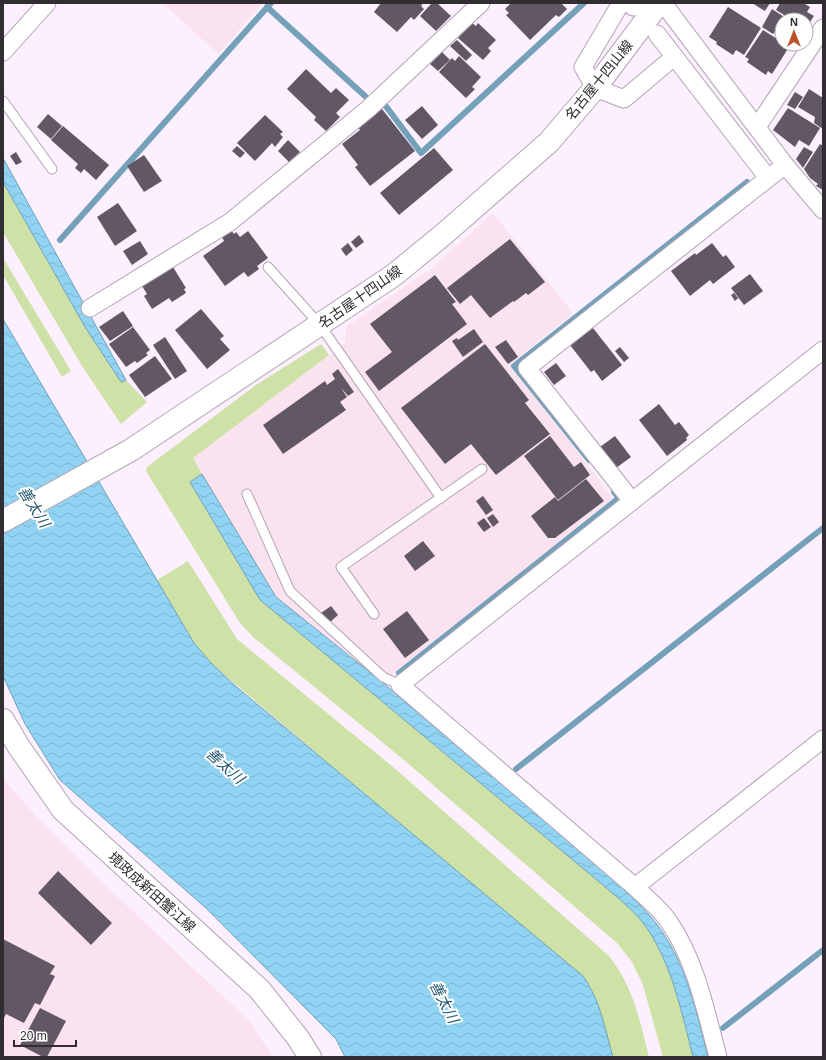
<svg xmlns="http://www.w3.org/2000/svg" width="826" height="1060" font-family="Helvetica,'Noto Sans JP',sans-serif">
  <style>
    .industrial { fill: #fae2ee }
    .grass { fill: #cee1a7 }
    .water { fill: url(#water-waves); stroke: #74a1b9 }
    .lines { fill: none; stroke-linecap: round; stroke-linejoin: round }
    .stream { stroke: #74a1b9; stroke-width: 6 }
    .building { fill: #625764 }
    .service-casing { stroke: #b2a6b4; stroke-width: 11 }
    .minor-casing { stroke: #b2a6b4; stroke-width: 19 }
    .tertiary-casing { stroke: #b2a6b4; stroke-width: 23 }
    .secondary-casing { stroke: #b2a6b4; stroke-width: 24 }
    .primary-casing { stroke: #b2a6b4; stroke-width: 24 }
    .service { stroke: #fff; stroke-width: 9 }
    .minor { stroke: #fff; stroke-width: 17 }
    .tertiary { stroke: #fff; stroke-width: 21 }
    .secondary { stroke: #fff; stroke-width: 22 }
    .primary { stroke: #fff; stroke-width: 22 }
    .labels { text-anchor: middle; stroke-width: 4; stroke-linejoin: round; paint-order: stroke }
    .street-label { font-size: 14px; fill: #322d33; stroke: #fff }
    .water-label { font-size: 15px; font-style: italic; fill: #255970; stroke: #fff }
  </style>
  <defs>
    <pattern id="water-waves" width="16" height="10" patternUnits="userSpaceOnUse"><rect width="16" height="10" fill="#90d3f3"/><path d="M0 5q4-4 8 0t8 0" fill="none" stroke="#7db5d1"/></pattern>
  </defs>
  <rect width="100%" height="100%" fill="#fceffe"/>
  <g class="industrial">
    <polygon points="163,3 263,3 218,54"/>
    <polygon points="493,213 573,313 511,364 615,501 382,682 276,597 193,458 345,343 346,327 432,268"/>
    <polygon points="3,779 36,816 85,866 249,1021 273,1057 3,1057"/>
  </g>
  <g class="grass">
    <polygon points="3,182 85,327 121,382 126,380 147,402 121,424 82,366 3,232"/>
    <polygon points="3,258 71,371 62,377 3,275"/>
    <path d="M321,344L329,355L193,458L202,474L190,482L260,600L603,885C616,897 633,909 643,923C671,959 682,1014 693,1057H663L643,985L632,962L617,943L404,760L253,637L240,623L146,471L147,467L256,385Z"/>
    <path d="M188,561L237,639L393,767L609,956C634,988 639,1018 649,1057H613L591,987L212,664L194,643L157,580Z"/>
  </g>
  <g class="water">
    <polygon points="3,158 126,380 121,382 85,327 3,182"/>
    <path d="M3,319L194,643L212,664L239,689L583,976C600,999 605,1029 613,1057H345L336,1039L207,909L60,780L25,724L3,676Z"/>
    <path d="M202,474L276,597L382,682L620,885C632,898 646,910 656,923C686,963 696,1010 708,1057H693C682,1014 671,959 643,923C633,909 616,897 603,885L260,600L190,482Z"/>
  </g>
  <g class="lines">
    <g class="stream">
      <polyline points="267,7 365,96"/>
      <polyline points="385,105 421,153 584,3"/>
      <polyline points="60,240 271,3"/>
      <polyline points="589,460 514,366 747,182"/>
      <polyline points="399,673 619,498 614,492"/>
      <polyline points="516,769 823,528"/>
      <polyline points="723,1028 823,950"/>
    </g>
  </g>
  <g class="building">
    <polygon points="381,3 423,3 421,6 424,9 414,20 411,17 397,32 374,12"/>
    <polygon points="432,3 437,3 451,16 436,31 420,16"/>
    <polygon points="511,3 561,3 567,9 559,17 556,15 530,40 506,15 509,13 505,9"/>
    <polygon points="752,3 770,3 765,11"/>
    <polygon points="780,3 803,3 810,7 807,12 814,16 806,28 806,20 792,20 776,10"/>
    <polygon points="728,7 761,28 744,55 736,50 733,55 716,44 717,42 709,37"/>
    <polygon points="772,9 789,20 782,20 782,36 775,32 773,34 762,27"/>
    <polygon points="472,23 476,26 478,23 496,40 488,48 491,51 483,60 458,38"/>
    <polygon points="763,30 782,42 782,44 789,47 772,74 768,71 766,75 747,62 749,59 745,57"/>
    <polygon points="457,40 472,55 466,61 450,46"/>
    <polygon points="794,44 801,44 803,45 799,51 792,47"/>
    <polygon points="442,52 450,60 438,71 430,64"/>
    <polygon points="459,56 481,77 472,87 475,89 466,98 439,72 452,58 455,61"/>
    <polygon points="306,69 331,93 336,88 349,100 336,113 340,117 326,131 314,120 316,117 287,89"/>
    <polygon points="809,89 823,98 823,129 814,123 815,117 798,107"/>
    <polygon points="795,92 803,97 795,109 787,105"/>
    <polygon points="422,106 438,125 422,139 405,120"/>
    <polygon points="788,108 820,128 809,146 799,140 795,147 773,130"/>
    <polygon points="382,109 415,151 370,186 355,167 358,165 342,144 360,130 358,127"/>
    <polygon points="48,114 62,126 51,139 37,127"/>
    <polygon points="265,115 283,132 280,134 283,137 275,147 272,143 255,161 237,143"/>
    <polygon points="63,126 109,165 96,180 84,169 81,173 75,168 78,164 51,140"/>
    <polygon points="288,140 300,152 289,162 278,151"/>
    <polygon points="820,144 823,146 823,190 816,186 818,184 810,178 804,169"/>
    <polygon points="237,146 245,153 240,158 232,151"/>
    <polygon points="804,147 813,152 803,168 796,159"/>
    <polygon points="434,148 453,170 399,215 380,193"/>
    <polygon points="16,152 22,162 16,165 10,156"/>
    <polygon points="144,155 162,181 144,192 127,166"/>
    <polygon points="118,203 137,231 115,246 97,217"/>
    <polygon points="231,230 234,234 236,232 240,237 248,231 268,258 257,266 259,269 248,277 244,272 225,286 203,256 224,241 222,237"/>
    <polygon points="359,235 364,242 356,248 351,242"/>
    <polygon points="510,239 545,282 528,295 526,293 514,302 513,301 490,318 471,295 460,304 447,288"/>
    <polygon points="140,241 148,254 132,265 123,251"/>
    <polygon points="348,243 353,250 346,256 341,249"/>
    <polygon points="712,243 723,257 726,255 735,267 713,284 710,280 690,296 671,271 695,253 696,255"/>
    <polygon points="173,267 186,288 184,289 186,293 172,302 169,298 152,309 144,296 147,294 142,286"/>
    <polygon points="750,274 763,291 744,305 731,288"/>
    <polygon points="435,275 456,302 452,304 467,324 379,391 365,372 392,352 370,324"/>
    <polygon points="734,293 738,298 735,301 731,295"/>
    <polygon points="201,309 224,336 220,339 230,350 207,369 175,330"/>
    <polygon points="123,311 133,326 110,341 99,327"/>
    <polygon points="133,327 150,350 146,353 148,355 137,363 135,361 126,367 109,344"/>
    <polygon points="593,328 622,365 602,381 594,370 591,372 570,345"/>
    <polygon points="474,329 483,342 463,357 452,341 457,338 458,340"/>
    <polygon points="165,337 187,371 175,379 153,345"/>
    <polygon points="506,340 518,357 508,364 495,347"/>
    <polygon points="485,344 529,400 525,403 550,434 496,475 471,444 445,464 401,408"/>
    <polygon points="620,347 629,358 624,362 615,351"/>
    <polygon points="155,356 172,379 145,397 129,375"/>
    <polygon points="556,363 566,376 554,385 544,372"/>
    <polygon points="338,369 354,392 348,396 341,388 347,397 340,402 346,410 283,454 263,425 325,381 327,385 335,379 332,374"/>
    <polygon points="659,404 675,425 679,422 689,435 686,438 687,440 667,456 639,420"/>
    <polygon points="550,436 574,467 581,462 590,475 558,500 524,456"/>
    <polygon points="615,436 631,457 616,468 600,447"/>
    <polygon points="586,479 604,501 555,538 548,538 531,516 555,497 558,501"/>
    <polygon points="483,496 493,510 486,515 476,501"/>
    <polygon points="493,514 499,522 493,527 487,518"/>
    <polygon points="484,518 491,527 484,532 477,523"/>
    <polygon points="423,541 435,556 415,571 404,556"/>
    <polygon points="331,606 338,615 329,623 321,613"/>
    <polygon points="407,611 429,640 405,658 383,629"/>
    <polygon points="58,871 112,923 91,945 38,893"/>
    <polygon points="3,939 55,966 50,974 55,976 40,1005 35,1003 24,1023 6,1014 3,1020"/>
    <polygon points="40,1008 66,1021 47,1057 43,1057 20,1045"/>
  </g>
  <g class="lines">
    <defs>
      <g id="service">
        <polyline points="3,101 52,169"/>
        <polyline points="268,267 320,325 441,498"/>
        <polyline points="247,494 290,591 383,677 400,685"/>
        <polyline points="374,614 341,567 482,469"/>
      </g>
      <g id="minor">
        <polyline points="621,3 583,67 595,88 624,99 674,57"/>
        <polyline points="663,3 785,165 823,210"/>
        <polyline points="657,34 768,178"/>
        <polyline points="3,52 47,3"/>
        <polyline points="757,127 823,28"/>
        <polyline points="90,308 230,222 368,109 481,3"/>
        <polyline points="632,501 527,368 785,165"/>
        <polyline points="635,887 823,739"/>
        <path d="M718,1057C706,1012 696,961 669,922C661,909 646,898 635,887L400,685L823,350"/>
      </g>
      <polyline id="tertiary" points="632,3 634,5"/>
      <polyline id="secondary" points="3,720 19,747 63,810 260,990 298,1038 310,1057"/>
      <polyline id="primary" points="3,521 131,450 394,275 444,234 549,142 595,88 659,3"/>
    </defs>
    <use href="#service" class="service-casing"/>
    <use href="#minor" class="minor-casing"/>
    <use href="#tertiary" class="tertiary-casing"/>
    <use href="#secondary" class="secondary-casing"/>
    <use href="#primary" class="primary-casing"/>
    <use href="#service" class="service"/>
    <use href="#minor" class="minor"/>
    <use href="#tertiary" class="tertiary"/>
    <use href="#secondary" class="secondary"/>
    <use href="#primary" class="primary"/>
  </g>
  <g class="labels">
    <g class="street-label">
      <text transform="translate(599 80) rotate(-51)" y="5">名古屋十四山線</text>
      <text transform="translate(360 297) rotate(-35)" y="5">名古屋十四山線</text>
      <text transform="translate(152 892) rotate(42)" y="5">境政成新田蟹江線</text>
    </g>
    <g class="water-label">
      <text transform="translate(34 507) rotate(58)" y="5">善太川</text>
      <text transform="translate(225 766) rotate(42)" y="5">善太川</text>
      <text transform="translate(444 1002) rotate(63)" y="5">善太川</text>
    </g>
  </g>
  <rect width="826" height="1060" fill="none" stroke="#322d33" stroke-width="8"/>
  <g transform="translate(794 32)"><circle r="19" fill="#ffffff" stroke="#adabad"/>
  <path d="M0-3L7 15L0 10L-7 15Z" fill="#ba5428"/>
  <text y="-6" font-size="11" font-weight="bold" text-anchor="middle" fill="#322d33">N</text>
  </g>
  <path d="M14 1040v6h62v-6" fill="none" stroke="#322d33" stroke-width="2"/>
  <text x="20" y="1040" font-size="12" fill="#322d33" stroke="#ffffff" stroke-width="3" paint-order="stroke">20 m</text>
</svg>
